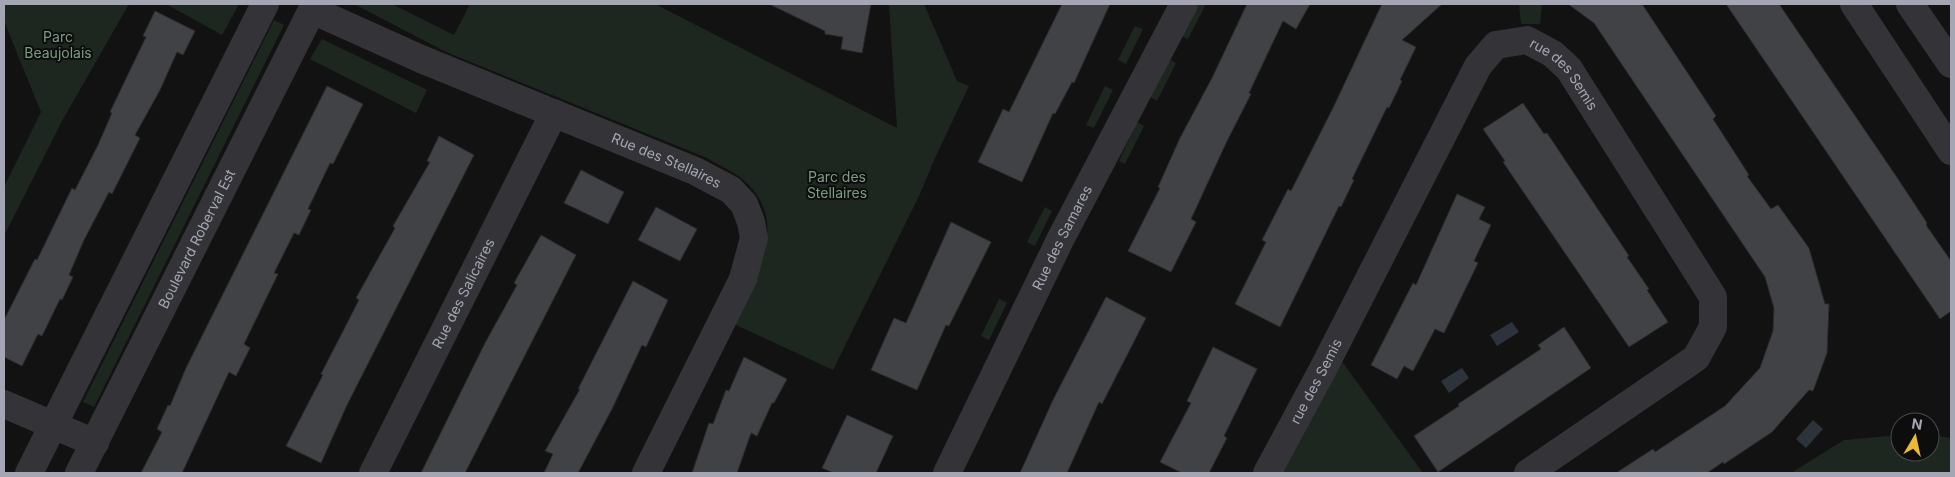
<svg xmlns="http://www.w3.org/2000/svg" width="1955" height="477" font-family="Inter,sans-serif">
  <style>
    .green { fill: #1e2620 }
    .water { fill: #2c333b }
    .building { fill: #414246; stroke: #2c2c2f }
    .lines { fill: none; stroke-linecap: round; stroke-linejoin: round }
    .minor { stroke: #333338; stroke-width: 28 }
    .labels { text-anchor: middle; stroke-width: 4; stroke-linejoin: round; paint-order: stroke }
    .park-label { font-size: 14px; fill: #7b9e80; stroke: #0d0d0e }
    .street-label { font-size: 14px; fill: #a4a7b3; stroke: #0d0d0e }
  </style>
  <rect width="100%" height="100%" fill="#121213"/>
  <g class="green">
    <polygon points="4,4 129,4 62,121 4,236 4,187 41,112 4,21"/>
    <polygon points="166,4 239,4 222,35"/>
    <path d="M354,4H392L454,35L470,4H655L897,128L889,4H924L957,81L969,86L935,158L920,194L833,370L734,324C756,277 793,220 741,178C731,170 718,165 707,158L446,52Z"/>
    <polygon points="1198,4 1206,4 1188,39 1181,36"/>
    <polygon points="1519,4 1542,4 1540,24 1521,24"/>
    <polygon points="274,20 284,25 94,407 83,402"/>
    <polygon points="1135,26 1143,29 1126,64 1118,60"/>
    <polygon points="322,39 427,90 416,113 310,59"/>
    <polygon points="1169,59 1176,63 1157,101 1150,97"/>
    <polygon points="1105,86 1113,90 1094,128 1086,125"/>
    <polygon points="1137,122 1144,126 1125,164 1119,161"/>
    <polygon points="1045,207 1052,211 1035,246 1027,242"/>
    <polygon points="999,299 1007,303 989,340 981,336"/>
    <polygon points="1338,356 1423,473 1273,473"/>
    <polygon points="1900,435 1900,452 1930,452 1930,435 1951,438 1951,473 1791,473 1844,440"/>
  </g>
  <g class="water">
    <polygon points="1512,322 1519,332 1497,346 1490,335"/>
    <polygon points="1462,368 1469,378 1449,393 1441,381"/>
    <polygon points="1813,420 1823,429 1806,448 1796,439"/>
  </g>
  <g class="building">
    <polygon points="769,4 871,4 862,53 841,49 843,37 825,34 825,31"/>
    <polygon points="1062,4 1110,4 1074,83 1072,82 1055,114 1053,113 1022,182 978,162 1003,109 1009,112"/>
    <polygon points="1247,4 1310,4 1296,29 1283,21 1249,93 1251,94 1227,141 1191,219 1196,222 1171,272 1128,251 1160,188 1158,187 1180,138 1213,76"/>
    <polygon points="1382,4 1442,4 1402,40 1416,47 1400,80 1402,81 1389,108 1387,107 1352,179 1354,180 1341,207 1339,206 1280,327 1235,304 1266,242 1262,240 1288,189 1291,191 1333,108"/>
    <polygon points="1568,4 1642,4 1716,116 1713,119 1749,175 1747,176 1771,209 1778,205 1809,248 1825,304 1829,304 1827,353 1813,391 1809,390 1772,432 1724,464 1723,462 1707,473 1616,473 1653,449 1655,452 1725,406 1760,368 1773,331 1774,308 1765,277 1594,23"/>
    <polygon points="1726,4 1779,4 1898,179 1927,223 1926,225 1951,261 1951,311 1940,319"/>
    <polygon points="155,11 195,31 183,55 177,52 160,90 135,135 140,138 112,194 109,192 84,240 69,275 73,277 62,300 60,299 42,336 38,334 22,366 4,357 4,320 35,259 37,260 72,188 75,190 98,145 112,113 110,112 146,37 143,36"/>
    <polygon points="327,86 363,104 333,164 330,163 308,209 311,210 299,235 294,233 274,273 278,274 244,344 250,348 236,376 229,372 182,473 141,473 162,432 157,429 168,405 170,406 186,368"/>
    <polygon points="1523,103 1544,134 1547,133 1629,256 1627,257 1649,289 1647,290 1668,322 1629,347 1520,187 1503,162 1505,161 1483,129"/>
    <polygon points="439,136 474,155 347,405 321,463 286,446 323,375 321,374 359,300 356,298 395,228 393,226 430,162 427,161"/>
    <polygon points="581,170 624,192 608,224 564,203"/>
    <polygon points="1457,194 1485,207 1479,219 1491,225 1474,261 1478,263 1444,333 1435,329 1413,371 1404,366 1397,379 1371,365 1413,283 1416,285"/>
    <polygon points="656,207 697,229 680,261 638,240"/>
    <polygon points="951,222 991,242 949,326 946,325 917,390 871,370 894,318 906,323"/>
    <polygon points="541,235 576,255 465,473 421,473 485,343 517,285 514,283"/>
    <polygon points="633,281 668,300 646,347 642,345 613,407 578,473 544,473 553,454 545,451 580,389 578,389"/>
    <polygon points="1106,297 1146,318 1102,404 1099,402 1067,473 1020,473 1053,400"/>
    <polygon points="1564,327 1591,368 1438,472 1414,436 1459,406 1458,404 1541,349 1538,345"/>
    <polygon points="1213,347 1257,369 1224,436 1227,438 1209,473 1182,473 1160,462 1191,403 1187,401"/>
    <polygon points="744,357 787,379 774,403 772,403 757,436 751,433 737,473 692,473 709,423 713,424 726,390 729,391"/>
    <polygon points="847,415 893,436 876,473 834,473 822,468"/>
  </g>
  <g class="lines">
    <g class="minor">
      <polyline points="1854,4 1951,151"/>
      <polyline points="1910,4 1951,64"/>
      <path id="s1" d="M312,10L421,59L695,171L731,190L744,204L751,222L754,238L743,279L646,473"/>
      <polyline points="4,404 95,443"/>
      <polyline points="29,473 265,4"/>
      <path id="s2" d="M79,473L315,4"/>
      <path id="s3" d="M373,473L554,113"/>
      <path id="s4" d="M947,473L1060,240L1184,4"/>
      <path id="s5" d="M1267,473L1323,369L1478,66L1496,45L1527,40L1553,54L1569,69L1713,297V327L1696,358L1528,473"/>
    </g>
  </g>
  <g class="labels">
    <g class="park-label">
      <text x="58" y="42">Parc<tspan x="58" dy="16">Beaujolais</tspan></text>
      <text x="837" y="182">Parc des<tspan x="837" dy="16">Stellaires</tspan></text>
    </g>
    <g class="street-label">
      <text dy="5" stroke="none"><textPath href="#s5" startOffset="569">rue des Semis</textPath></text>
      <text dy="5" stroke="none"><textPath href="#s1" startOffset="385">Rue des Stellaires</textPath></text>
      <text dy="5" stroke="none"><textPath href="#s4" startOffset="262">Rue des Samares</textPath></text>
      <text dy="5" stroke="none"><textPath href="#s2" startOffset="262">Boulevard Roberval Est</textPath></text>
      <text dy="5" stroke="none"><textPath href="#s3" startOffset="201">Rue des Salicaires</textPath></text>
      <text dy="5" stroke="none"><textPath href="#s5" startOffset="104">rue des Semis</textPath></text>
    </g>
  </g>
  <rect width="1955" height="477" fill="none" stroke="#a4a7b3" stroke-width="10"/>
  <g transform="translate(1915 437) rotate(9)"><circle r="24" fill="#0d0d0e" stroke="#494b50"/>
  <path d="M0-4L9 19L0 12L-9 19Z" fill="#e9ba34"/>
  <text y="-8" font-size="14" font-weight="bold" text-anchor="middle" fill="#a4a7b3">N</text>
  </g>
</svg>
